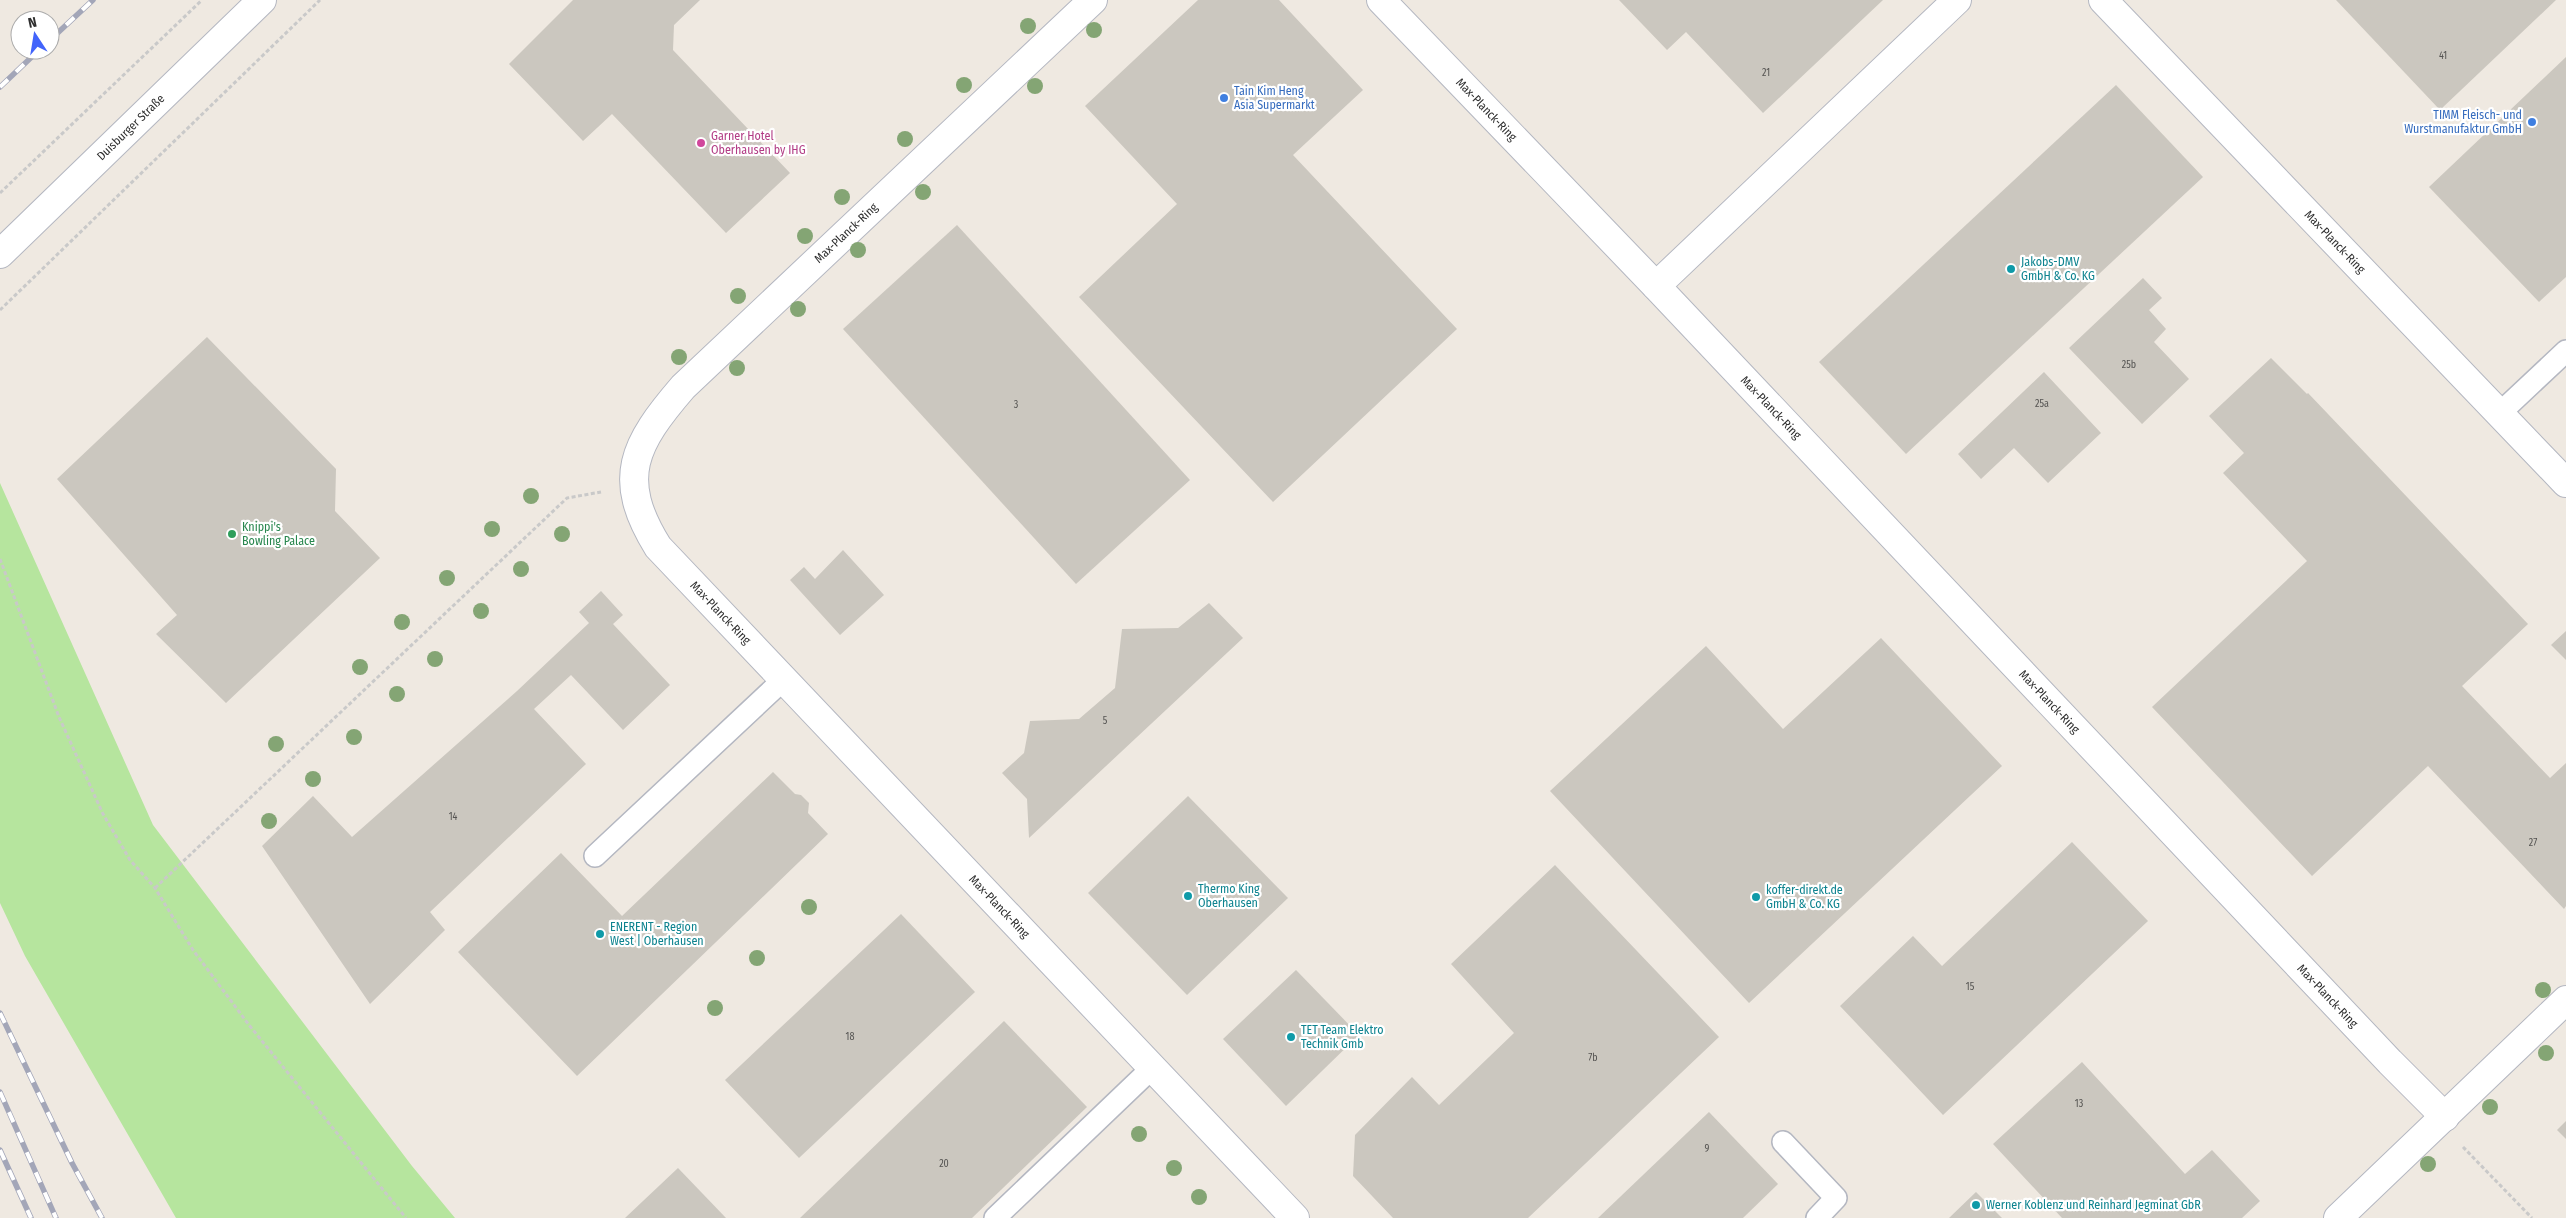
<svg xmlns="http://www.w3.org/2000/svg" width="2566" height="1218" font-family="'Fira Sans Condensed',sans-serif">
  <style>
    .green { fill: #b6e59e }
    .building { fill: #cbc7bf }
    .lines { fill: none; stroke-linecap: round; stroke-linejoin: round }
    .service-casing { stroke: #b4b7c1; stroke-width: 24 }
    .minor-casing { stroke: #b4b7c1; stroke-width: 30 }
    .secondary-casing { stroke: #b4b7c1; stroke-width: 30 }
    .path { stroke: #c9c9c9; stroke-width: 3; stroke-dasharray: 4 2.5; stroke-linecap: butt }
    .service { stroke: #fff; stroke-width: 21 }
    .minor { stroke: #fff; stroke-width: 28 }
    .secondary { stroke: #fff; stroke-width: 28 }
    .rail-casing { stroke: #a3a6b8; stroke-width: 5.5 }
    .rail { stroke: #fff; stroke-width: 4; stroke-dasharray: 11; stroke-linecap: butt }
    .tree { fill: #84a574 }
    .shop-dot { fill: #3f7fe0; stroke: #fff; stroke-width: 2 }
    .hotel-dot { fill: #d1479c; stroke: #fff; stroke-width: 2 }
    .culture-dot { fill: #0f9aa8; stroke: #fff; stroke-width: 2 }
    .leisure-dot { fill: #2e9e5b; stroke: #fff; stroke-width: 2 }
    .labels { text-anchor: middle; stroke-width: 4.5; stroke-linejoin: round; paint-order: stroke }
    .number-label { font-size: 10px; fill: #555452 }
    .shop-label { font-size: 12px; fill: #366cbe; stroke: #fff; text-anchor: start }
    .street-label { font-size: 12px; fill: #2e2e2e; stroke: #fff }
    .hotel-label { font-size: 12px; fill: #b23c85; stroke: #fff; text-anchor: start }
    .culture-label { font-size: 12px; fill: #0d838f; stroke: #fff; text-anchor: start }
    .leisure-label { font-size: 12px; fill: #27864d; stroke: #fff; text-anchor: start }
  </style>
  <rect width="100%" height="100%" fill="#efe9e1"/>
  <polygon class="green" points="0,483 153,825 412,1166 455,1218 176,1218 25,956 0,903"/>
  <g class="building">
    <polygon points="573,0 700,0 674,25 673,50 790,173 726,233 612,114 583,141 509,64"/>
    <polygon points="1198,0 1279,0 1363,90 1293,155 1457,329 1273,502 1079,297 1177,204 1085,106"/>
    <polygon points="1619,0 1883,0 1763,113 1686,32 1667,50"/>
    <polygon points="2336,0 2556,0 2440,110"/>
    <polygon points="2566,57 2566,277 2539,302 2429,187"/>
    <polygon points="2116,85 2203,177 1906,454 1819,362"/>
    <polygon points="957,225 1190,480 1076,584 843,329"/>
    <polygon points="2143,278 2162,298 2149,310 2166,329 2154,342 2189,379 2142,424 2069,348"/>
    <polygon points="207,337 336,469 335,511 380,558 226,703 156,634 177,615 57,479"/>
    <polygon points="2271,358 2307,394 2308,393 2528,624 2462,686 2550,778 2566,763 2566,906 2564,909 2428,766 2312,876 2152,707 2307,561 2223,473 2244,453 2209,416"/>
    <polygon points="2044,372 2101,433 2048,483 2014,448 1981,479 1958,454"/>
    <polygon points="843,550 884,595 840,635 790,580 804,567 815,579"/>
    <polygon points="601,591 623,615 613,624 670,685 623,730 571,675 534,709 586,764 430,912 445,930 370,1004 262,846 313,796 352,837 517,691 589,623 579,612"/>
    <polygon points="1209,603 1243,638 1029,838 1027,799 1002,773 1024,753 1030,721 1079,719 1115,688 1122,629 1178,628"/>
    <polygon points="2566,631 2566,660 2551,645"/>
    <polygon points="1881,638 2002,766 1749,1003 1550,791 1706,646 1783,729"/>
    <polygon points="773,772 795,794 801,795 809,803 808,813 828,834 577,1076 458,952 561,853 622,916"/>
    <polygon points="1188,796 1288,898 1187,995 1088,893"/>
    <polygon points="2072,842 2148,921 1943,1115 1840,1006 1913,936 1942,966"/>
    <polygon points="1555,865 1719,1037 1528,1218 1393,1218 1353,1176 1355,1135 1412,1077 1439,1105 1514,1033 1451,964"/>
    <polygon points="901,914 975,992 799,1158 725,1080"/>
    <polygon points="1296,970 1359,1035 1286,1106 1223,1039"/>
    <polygon points="1004,1021 1087,1107 972,1218 800,1218"/>
    <polygon points="2082,1062 2185,1174 2212,1150 2260,1201 2242,1218 2062,1218 1993,1144"/>
    <polygon points="1709,1112 1778,1184 1743,1218 1598,1218"/>
    <polygon points="2566,1121 2566,1139 2557,1130"/>
    <polygon points="678,1168 726,1218 625,1218"/>
    <polygon points="1976,1192 2002,1218 1949,1218"/>
  </g>
  <g class="lines">
    <defs>
      <g id="service">
        <polyline points="2500,413 2566,351"/>
        <polyline points="595,856 783,680"/>
        <polyline points="1783,1142 1836,1198 1817,1218"/>
        <polyline points="995,1218 1152,1068"/>
      </g>
      <g id="minor">
        <path id="s1" d="M1093,0L683,387C634,444 615,478 658,547L1295,1218"/>
        <path id="s2" d="M1381,0L1656,286L2390,1062L2445,1117"/>
        <path id="s3" d="M2103,0L2566,483"/>
        <polyline points="1656,286 1957,0"/>
        <polyline points="2338,1218 2566,1000"/>
      </g>
      <g id="secondary">
        <path id="s4" d="M0,254L262,0"/>
      </g>
    </defs>
    <use href="#service" class="service-casing"/>
    <use href="#minor" class="minor-casing"/>
    <use href="#secondary" class="secondary-casing"/>
    <g class="path">
      <polyline points="0,193 202,0"/>
      <polyline points="0,310 320,0"/>
      <polyline points="0,559 59,717 103,814 130,860 155,888 193,950 249,1025 406,1218"/>
      <polyline points="155,888 567,498 601,492"/>
      <polyline points="2463,1147 2532,1218"/>
    </g>
    <use href="#service" class="service"/>
    <use href="#minor" class="minor"/>
    <use href="#secondary" class="secondary"/>
    <defs>
      <g id="rail">
        <polyline points="50,40 93,0"/>
        <polyline points="0,87 39,50"/>
        <polyline points="0,1013 72,1163 102,1218"/>
        <polyline points="0,1092 56,1218"/>
        <polyline points="0,1150 31,1218"/>
      </g>
    </defs>
    <use href="#rail" class="rail-casing"/>
    <use href="#rail" class="rail"/>
  </g>
  <g class="tree">
    <circle cx="1028" cy="26" r="8"/>
    <circle cx="1094" cy="30" r="8"/>
    <circle cx="964" cy="85" r="8"/>
    <circle cx="1035" cy="86" r="8"/>
    <circle cx="905" cy="139" r="8"/>
    <circle cx="923" cy="192" r="8"/>
    <circle cx="842" cy="197" r="8"/>
    <circle cx="805" cy="236" r="8"/>
    <circle cx="858" cy="250" r="8"/>
    <circle cx="738" cy="296" r="8"/>
    <circle cx="798" cy="309" r="8"/>
    <circle cx="679" cy="357" r="8"/>
    <circle cx="737" cy="368" r="8"/>
    <circle cx="531" cy="496" r="8"/>
    <circle cx="492" cy="529" r="8"/>
    <circle cx="562" cy="534" r="8"/>
    <circle cx="521" cy="569" r="8"/>
    <circle cx="447" cy="578" r="8"/>
    <circle cx="481" cy="611" r="8"/>
    <circle cx="402" cy="622" r="8"/>
    <circle cx="435" cy="659" r="8"/>
    <circle cx="360" cy="667" r="8"/>
    <circle cx="397" cy="694" r="8"/>
    <circle cx="354" cy="737" r="8"/>
    <circle cx="276" cy="744" r="8"/>
    <circle cx="313" cy="779" r="8"/>
    <circle cx="269" cy="821" r="8"/>
    <circle cx="809" cy="907" r="8"/>
    <circle cx="757" cy="958" r="8"/>
    <circle cx="2543" cy="990" r="8"/>
    <circle cx="715" cy="1008" r="8"/>
    <circle cx="2546" cy="1053" r="8"/>
    <circle cx="2490" cy="1107" r="8"/>
    <circle cx="1139" cy="1134" r="8"/>
    <circle cx="2428" cy="1164" r="8"/>
    <circle cx="1174" cy="1168" r="8"/>
    <circle cx="1199" cy="1197" r="8"/>
  </g>
  <g class="shop-dot">
    <circle cx="1224" cy="98" r="5"/>
    <circle cx="2532" cy="122" r="5"/>
  </g>
  <circle class="hotel-dot" cx="701" cy="143" r="5"/>
  <g class="culture-dot">
    <circle cx="2011" cy="269" r="5"/>
    <circle cx="1188" cy="896" r="5"/>
    <circle cx="1756" cy="897" r="5"/>
    <circle cx="600" cy="934" r="5"/>
    <circle cx="1291" cy="1037" r="5"/>
    <circle cx="1976" cy="1205" r="5"/>
  </g>
  <circle class="leisure-dot" cx="232" cy="534" r="5"/>
  <g class="labels">
    <g class="number-label">
      <text x="2443" y="59">41</text>
      <text x="1766" y="76">21</text>
      <text x="2129" y="368">25b</text>
      <text x="2042" y="407">25a</text>
      <text x="1016" y="408">3</text>
      <text x="1105" y="724">5</text>
      <text x="453" y="820">14</text>
      <text x="2533" y="846">27</text>
      <text x="1970" y="990">15</text>
      <text x="850" y="1040">18</text>
      <text x="1593" y="1061">7b</text>
      <text x="2079" y="1107">13</text>
      <text x="1707" y="1152">9</text>
      <text x="944" y="1167">20</text>
    </g>
    <g class="shop-label">
      <text x="1234" y="95">Tain Kim Heng<tspan x="1234" dy="14">Asia Supermarkt</tspan></text>
      <text x="2522" y="119" text-anchor="end">TIMM Fleisch- und<tspan x="2522" dy="14">Wurstmanufaktur GmbH</tspan></text>
    </g>
    <g class="street-label">
      <text dy="4" stroke="none"><textPath href="#s2" startOffset="152">Max-Planck-Ring</textPath></text>
      <text dy="4" stroke="none"><textPath href="#s4" startOffset="182">Duisburger Straße</textPath></text>
      <text transform="translate(846 233) rotate(-43)" y="4">Max-Planck-Ring</text>
      <text dy="4" stroke="none"><textPath href="#s3" startOffset="335">Max-Planck-Ring</textPath></text>
      <text dy="4" stroke="none"><textPath href="#s2" startOffset="564">Max-Planck-Ring</textPath></text>
      <text dy="4" stroke="none"><textPath href="#s1" startOffset="834">Max-Planck-Ring</textPath></text>
      <text dy="4" stroke="none"><textPath href="#s2" startOffset="969">Max-Planck-Ring</textPath></text>
      <text dy="4" stroke="none"><textPath href="#s1" startOffset="1239">Max-Planck-Ring</textPath></text>
      <text dy="4" stroke="none"><textPath href="#s2" startOffset="1374">Max-Planck-Ring</textPath></text>
    </g>
    <g class="hotel-label">
      <text x="711" y="140">Garner Hotel<tspan x="711" dy="14">Oberhausen by IHG</tspan></text>
    </g>
    <g class="culture-label">
      <text x="2021" y="266">Jakobs-DMV<tspan x="2021" dy="14">GmbH &amp; Co. KG</tspan></text>
      <text x="1198" y="893">Thermo King<tspan x="1198" dy="14">Oberhausen</tspan></text>
      <text x="1766" y="894">koffer-direkt.de<tspan x="1766" dy="14">GmbH &amp; Co. KG</tspan></text>
      <text x="610" y="931">ENERENT - Region<tspan x="610" dy="14">West | Oberhausen</tspan></text>
      <text x="1301" y="1034">TET Team Elektro<tspan x="1301" dy="14">Technik Gmb</tspan></text>
      <text x="1986" y="1209">Werner Koblenz und Reinhard Jegminat GbR</text>
    </g>
    <g class="leisure-label">
      <text x="242" y="531">Knippi's<tspan x="242" dy="14">Bowling Palace</tspan></text>
    </g>
  </g>
  <g transform="translate(35 35) rotate(348)"><circle r="24" fill="#ffffff" stroke="#ababab"/>
  <path d="M0-4L9 19L0 12L-9 19Z" fill="#4264fb"/>
  <text y="-8" font-size="14" font-weight="bold" text-anchor="middle" fill="#2e2e2e">N</text>
  </g>
</svg>
